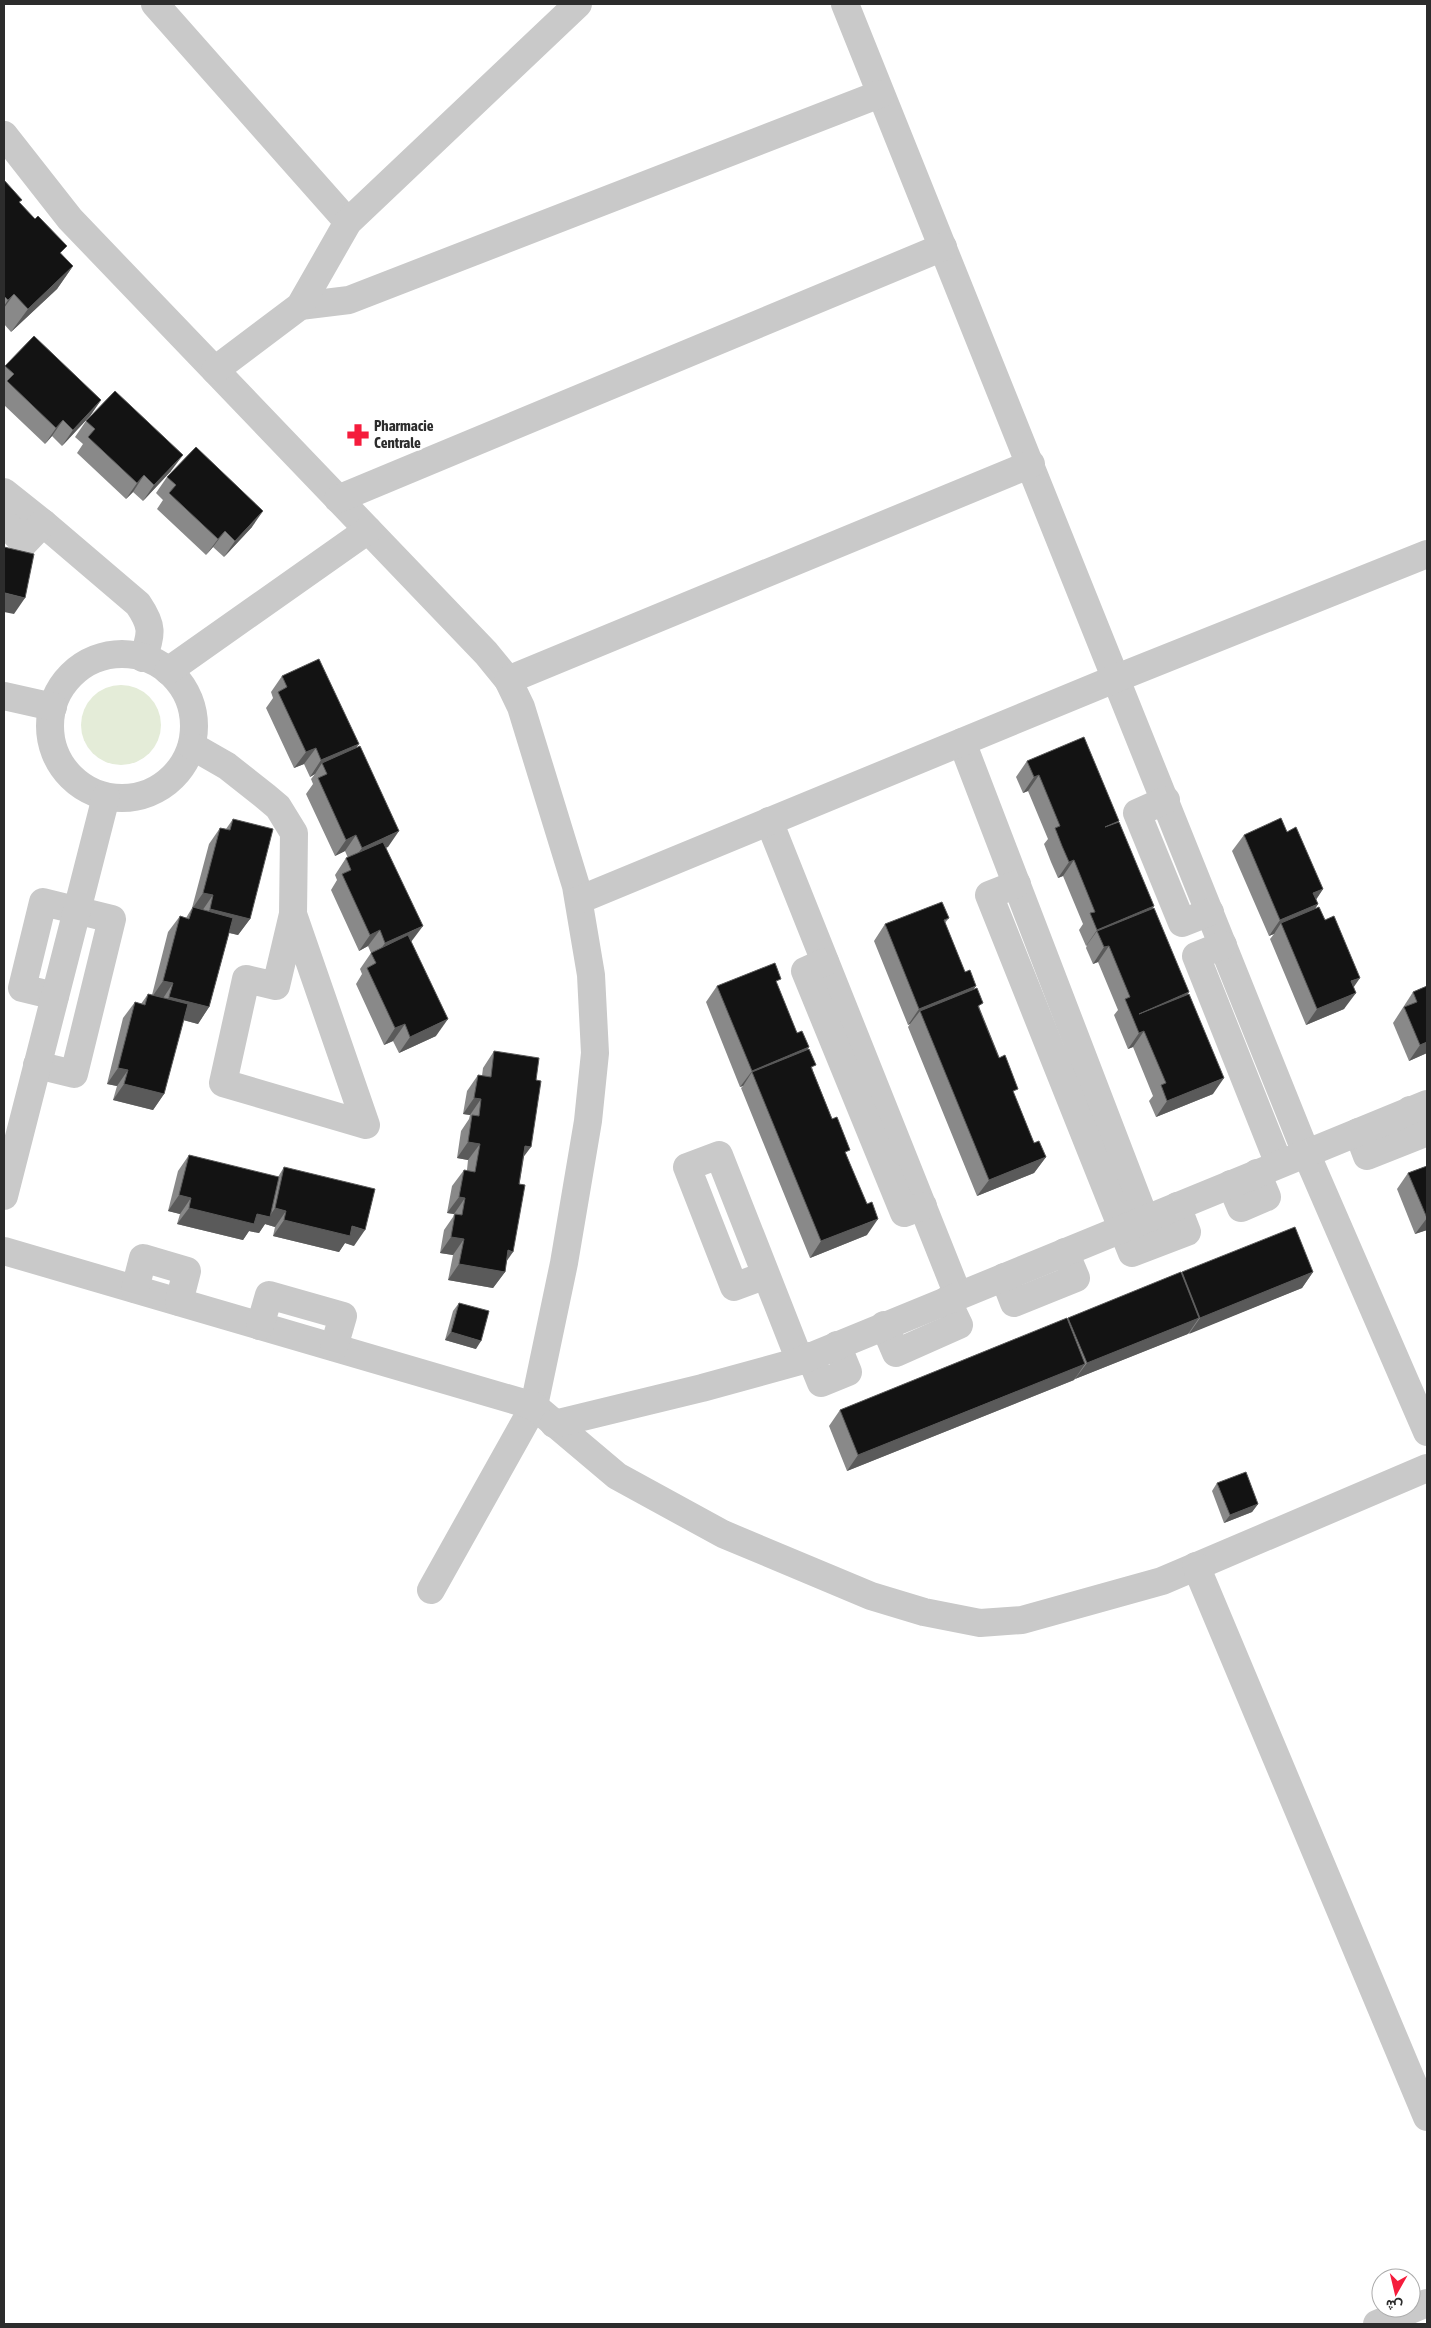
<svg xmlns="http://www.w3.org/2000/svg" width="1431" height="2328" font-family="'Asap Condensed',Vazirmatn,sans-serif">
  <style>
    .green { fill: #e4ecd8 }
    .lines { fill: none; stroke-linecap: round; stroke-linejoin: round }
    .street { stroke: #c9c9c9; stroke-width: 28 }
    .wall { fill: #898989 }
    .shaded-wall { fill: #5a5a5a }
    .building { fill: #131313; stroke: #5a5a5a }
    .labels { text-anchor: middle; stroke-width: 5; stroke-linejoin: round; paint-order: stroke }
    .poi-label { font-size: 15px; font-weight: bold; fill: #2c2c2c; stroke: #fff; text-anchor: start }
  </style>
  <rect width="100%" height="100%" fill="#fff"/>
  <circle class="green" cx="121" cy="725" r="40"/>
  <g class="lines">
    <g class="street">
      <polyline points="155,4 348,222"/>
      <polyline points="845,4 1306,1153 1427,1432"/>
      <polyline points="4,135 70,219 486,653 508,680 521,707 576,886 591,975 595,1053 588,1121 564,1263 534,1406 431,1590"/>
      <polyline points="300,306 349,300 880,94"/>
      <polyline points="215,370 300,306 348,222 578,4"/>
      <path d="M4,492L43,523L138,604C153,626 152,633 143,658"/>
      <polyline points="338,499 943,247"/>
      <polyline points="4,522 24,543 43,523"/>
      <circle cx="122" cy="726" r="72"/>
      <polyline points="168,671 368,530"/>
      <polyline points="508,680 1031,464"/>
      <polyline points="4,696 53,707"/>
      <polyline points="962,742 1145,1219"/>
      <polyline points="192,746 227,766 265,796 278,807 294,833 293,914 276,986 246,979 223,1083 366,1125 293,914"/>
      <polyline points="1166,800 1137,813 1182,923 1210,912"/>
      <polyline points="769,821 958,1295"/>
      <polyline points="1017,884 989,895 1132,1253 1187,1232 1177,1206"/>
      <polyline points="579,900 1117,678 1427,554"/>
      <polyline points="1223,945 1196,956 1279,1164"/>
      <polyline points="825,962 805,971 904,1213 923,1206"/>
      <polyline points="37,1065 74,1074 112,919 43,902 22,988 55,996"/>
      <polyline points="1358,1132 1367,1156 1420,1135 1410,1110"/>
      <polyline points="1231,1184 1241,1208 1267,1197 1257,1173"/>
      <polyline points="4,1196 106,797"/>
      <polyline points="4,1251 534,1406 617,1476 723,1534 871,1596 924,1612 980,1623 1022,1620 1162,1581 1427,1468"/>
      <polyline points="766,1275 734,1287 687,1167 719,1155 800,1361"/>
      <polyline points="1004,1277 1014,1303 1076,1278 1065,1252"/>
      <polyline points="135,1289 143,1258 187,1271 179,1302"/>
      <polyline points="884,1325 896,1353 959,1325 947,1300"/>
      <polyline points="260,1326 269,1295 343,1316 334,1347"/>
      <polyline points="810,1356 821,1383 848,1372 837,1345"/>
      <polyline points="554,1424 702,1388 800,1361 1427,1104"/>
      <polyline points="1196,1566 1427,2117"/>
      <polyline points="1377,2324 1427,2303"/>
    </g>
  </g>
  <g class="wall">
    <polygon points="4,180 20,203 62,254 73,266 57,289 11,332 4,324"/>
    <polygon points="5,366 101,400 90,416 62,446 52,436 45,444 4,405 4,367"/>
    <polygon points="86,421 171,471 143,501 133,492 126,499 77,453 83,444 75,437"/>
    <polygon points="167,477 252,527 224,557 213,547 206,555 157,509 163,500 156,493"/>
    <polygon points="282,676 355,748 388,847 386,847 436,1036 399,1053 393,1041 384,1045 356,984 362,974 360,969 371,953 368,946 359,951 331,890 337,880 335,875 346,858 348,858 345,851 335,856 306,794 313,784 311,779 315,774 310,777 304,764 294,768 266,708 273,698 271,692"/>
    <polygon points="1027,761 1119,821 1118,823 1152,909 1187,995 1213,1094 1156,1117 1149,1101 1153,1096 1133,1047 1128,1049 1114,1015 1118,1010 1098,962 1093,964 1086,948 1087,945 1086,946 1079,930 1083,924 1063,876 1058,878 1051,862 1044,844 1048,839 1028,791 1023,793 1016,777"/>
    <polygon points="233,819 250,919 238,935 229,933 209,1007 198,1024 183,1020 164,1094 153,1110 113,1100 117,1086 107,1084 123,1018 135,1002 141,1004 148,994 152,995 168,932 180,916 186,918 192,908 209,844 220,828 226,829"/>
    <polygon points="1287,832 1323,889 1316,899 1318,904 1315,909 1354,988 1344,1009 1306,1025 1270,939 1274,934 1269,936 1232,851 1244,835"/>
    <polygon points="949,918 945,923 965,972 974,989 980,1009 1034,1143 1046,1157 1034,1173 977,1196 908,1027 910,1024 908,1025 874,941 885,924"/>
    <polygon points="777,985 797,1033 808,1050 813,1071 847,1156 867,1235 810,1258 741,1088 743,1086 740,1087 706,1002 717,986"/>
    <polygon points="1427,986 1427,1053 1409,1061 1393,1023 1413,992"/>
    <polygon points="494,1051 524,1157 505,1272 493,1288 448,1280 453,1255 440,1253 444,1230 453,1217 454,1214 447,1213 452,1186 464,1170 467,1170 468,1160 457,1158 461,1131 469,1119 470,1115 463,1114 467,1091 478,1075 482,1076 483,1068"/>
    <polygon points="189,1155 278,1177 284,1167 354,1246 345,1243 339,1252 273,1236 275,1227 265,1224 259,1233 249,1231 243,1240 177,1224 180,1214 168,1211 178,1171"/>
    <polygon points="1427,1166 1427,1230 1415,1234 1397,1189 1408,1173"/>
    <polygon points="1182,1272 1313,1272 1302,1288 1075,1379 1075,1378 1074,1380 847,1471 829,1426 840,1410 1067,1320 1068,1318 1181,1273"/>
    <polygon points="459,1303 476,1349 445,1340 453,1311"/>
    <polygon points="1217,1483 1258,1504 1252,1512 1224,1523 1212,1491"/>
  </g>
  <g class="shaded-wall">
    <polygon points="73,266 57,289 11,332 28,309"/>
    <polygon points="14,294 4,308 4,306 8,300"/>
    <polygon points="101,400 90,416 62,446 73,430"/>
    <polygon points="63,420 52,436 45,444 56,428"/>
    <polygon points="183,455 171,471 143,501 154,485"/>
    <polygon points="144,475 133,492 126,499 137,483"/>
    <polygon points="263,511 252,527 224,557 235,541"/>
    <polygon points="225,531 213,547 206,555 218,539"/>
    <polygon points="5,593 25,598 14,614 4,612 4,595"/>
    <polygon points="359,744 347,760 322,763 315,774 310,777 321,760"/>
    <polygon points="316,748 304,764 294,768 306,752"/>
    <polygon points="1039,775 1028,791 1023,793 1034,777"/>
    <polygon points="399,831 388,847 350,864 362,848"/>
    <polygon points="356,835 345,851 335,856 346,840"/>
    <polygon points="1074,860 1063,876 1058,878 1069,862"/>
    <polygon points="1323,889 1312,906 1313,893"/>
    <polygon points="203,893 213,895 202,911 192,909"/>
    <polygon points="1318,904 1307,921 1281,923 1274,934 1269,936 1280,920"/>
    <polygon points="1154,906 1143,922 1097,931 1087,945 1086,946 1097,930"/>
    <polygon points="210,909 250,919 238,935 198,925"/>
    <polygon points="423,926 411,942 374,959 385,943"/>
    <polygon points="380,930 368,946 359,951 370,935"/>
    <polygon points="1109,946 1098,962 1093,964 1104,947"/>
    <polygon points="1360,978 1349,994 1351,981"/>
    <polygon points="163,981 173,983 162,1000 152,997"/>
    <polygon points="976,986 965,1002 920,1011 910,1024 908,1025 919,1009"/>
    <polygon points="1189,992 1178,1008 1139,1014"/>
    <polygon points="1356,993 1344,1009 1306,1025 1317,1009"/>
    <polygon points="169,997 209,1007 198,1024 158,1013"/>
    <polygon points="448,1019 436,1036 399,1053 410,1037"/>
    <polygon points="405,1024 393,1041 384,1045 395,1028"/>
    <polygon points="1144,1031 1133,1047 1128,1049 1139,1033"/>
    <polygon points="1427,1042 1427,1053 1409,1061 1420,1045"/>
    <polygon points="809,1047 798,1064 752,1072 743,1086 740,1087 752,1071"/>
    <polygon points="118,1068 128,1070 117,1086 107,1084"/>
    <polygon points="1224,1078 1213,1094 1156,1117 1167,1101"/>
    <polygon points="124,1084 164,1094 153,1110 113,1100"/>
    <polygon points="474,1098 481,1099 470,1115 463,1114"/>
    <polygon points="468,1142 480,1144 468,1160 457,1158"/>
    <polygon points="525,1146 531,1147 519,1163"/>
    <polygon points="1046,1157 1034,1173 977,1196 989,1180"/>
    <polygon points="179,1195 191,1198 180,1214 168,1211"/>
    <polygon points="459,1197 465,1198 454,1214 447,1213"/>
    <polygon points="189,1208 257,1214 269,1217 275,1208 286,1211 275,1227 265,1224 259,1233 249,1231 243,1240 177,1224"/>
    <polygon points="1427,1218 1427,1230 1415,1234"/>
    <polygon points="878,1219 867,1235 810,1258 821,1241"/>
    <polygon points="284,1220 352,1226 365,1230 354,1246 345,1243 339,1252 273,1236"/>
    <polygon points="451,1237 464,1239 453,1255 440,1253"/>
    <polygon points="508,1250 513,1252 502,1268"/>
    <polygon points="459,1264 505,1272 493,1288 448,1280"/>
    <polygon points="1313,1272 1302,1288 1189,1334 1200,1318"/>
    <polygon points="1199,1318 1188,1334 1075,1379 1087,1363"/>
    <polygon points="451,1332 481,1341 476,1349 445,1340"/>
    <polygon points="1085,1364 1074,1380 847,1471 858,1455"/>
    <polygon points="1258,1504 1252,1512 1224,1523 1230,1515"/>
  </g>
  <g class="building">
    <polygon points="4,180 22,200 19,202 35,219 38,216 67,246 60,253 73,266 28,309 14,294 8,300 4,296"/>
    <polygon points="34,336 101,400 73,430 63,420 56,428 7,381 14,374 5,366"/>
    <polygon points="115,391 183,455 154,485 144,475 137,483 88,437 95,429 86,421"/>
    <polygon points="196,447 263,511 235,541 225,531 218,539 169,493 176,485 167,477"/>
    <polygon points="4,547 34,554 25,598 5,593 4,597"/>
    <polygon points="319,659 359,744 321,760 316,748 306,752 278,692 287,687 282,676"/>
    <polygon points="1084,737 1119,821 1105,827 1119,822 1154,906 1097,930 1090,913 1095,912 1074,860 1069,862 1062,846 1055,828 1060,826 1039,775 1034,777 1027,761"/>
    <polygon points="360,746 399,831 362,848 356,835 346,840 318,778 327,774 322,763"/>
    <polygon points="1281,818 1287,832 1296,827 1323,889 1313,893 1318,904 1280,920 1244,835"/>
    <polygon points="233,819 273,829 250,919 210,909 213,895 203,893 220,828 230,830"/>
    <polygon points="383,842 423,926 385,943 380,930 370,935 342,874 351,870 346,858"/>
    <polygon points="942,902 949,918 944,920 965,972 970,970 976,986 919,1009 885,924"/>
    <polygon points="193,907 233,918 209,1007 169,997 173,983 163,981 180,916 189,919"/>
    <polygon points="1319,907 1325,920 1334,916 1360,978 1351,981 1356,993 1317,1009 1281,923"/>
    <polygon points="1154,908 1189,992 1139,1014 1189,994 1224,1078 1167,1101 1161,1085 1166,1083 1144,1031 1139,1033 1125,999 1130,997 1109,946 1104,947 1097,931"/>
    <polygon points="408,935 448,1019 410,1037 405,1024 395,1028 367,968 376,963 371,953"/>
    <polygon points="775,963 781,979 776,981 797,1033 802,1031 809,1047 752,1071 717,986"/>
    <polygon points="1427,986 1427,1042 1420,1045 1404,1007 1417,1002 1413,992"/>
    <polygon points="977,988 983,1003 978,1006 999,1058 1005,1055 1018,1089 1013,1091 1034,1143 1039,1141 1046,1157 989,1180 920,1011"/>
    <polygon points="148,994 188,1004 164,1094 124,1084 128,1070 118,1068 135,1002 145,1005"/>
    <polygon points="809,1049 816,1065 811,1067 832,1119 837,1117 850,1150 845,1152 867,1204 872,1202 878,1219 821,1241 752,1072"/>
    <polygon points="494,1051 539,1058 536,1080 541,1081 531,1147 525,1146 519,1184 525,1185 513,1252 508,1250 505,1272 459,1264 464,1239 451,1237 455,1214 462,1215 465,1198 459,1197 464,1170 475,1172 480,1144 468,1142 472,1115 479,1116 481,1099 474,1098 478,1075 491,1077"/>
    <polygon points="189,1155 279,1177 270,1217 257,1214 254,1224 189,1208 191,1198 179,1195"/>
    <polygon points="1427,1166 1427,1218 1408,1173"/>
    <polygon points="284,1167 375,1189 365,1230 352,1226 350,1236 284,1220 286,1211 275,1208"/>
    <polygon points="1295,1227 1313,1272 1200,1318 1182,1272"/>
    <polygon points="1181,1272 1199,1318 1087,1363 1068,1318"/>
    <polygon points="459,1303 489,1311 481,1341 451,1332"/>
    <polygon points="1067,1318 1085,1364 858,1455 840,1410"/>
    <polygon points="1246,1472 1258,1504 1230,1515 1217,1483"/>
  </g>
  <defs>
    <symbol id="pharmacy-bare" viewBox="-9 -9 18 18"><path d="M-2-6h4v4h4v4h-4v4h-4v-4h-4v-4h4Z" fill="#f51c3c" stroke="#fff" stroke-width="2.5" paint-order="stroke"/></symbol>
  </defs>
  <g fill-rule="evenodd">
    <use href="#pharmacy-bare" x="342" y="419" width="32" height="32"/>
  </g>
  <g class="labels">
    <g class="poi-label">
      <text x="374" y="431">Pharmacie<tspan x="374" dy="17">Centrale</tspan></text>
    </g>
  </g>
  <rect width="1431" height="2328" fill="none" stroke="#2c2c2c" stroke-width="10"/>
  <g transform="translate(1396 2293) rotate(188)"><circle r="24" fill="#ffffff" stroke="#ababab"/>
  <path d="M0-4L9 19L0 12L-9 19Z" fill="#f51c3c"/>
  <text y="-8" font-size="14" font-weight="bold" text-anchor="middle" fill="#2c2c2c">ش</text>
  </g>
</svg>
